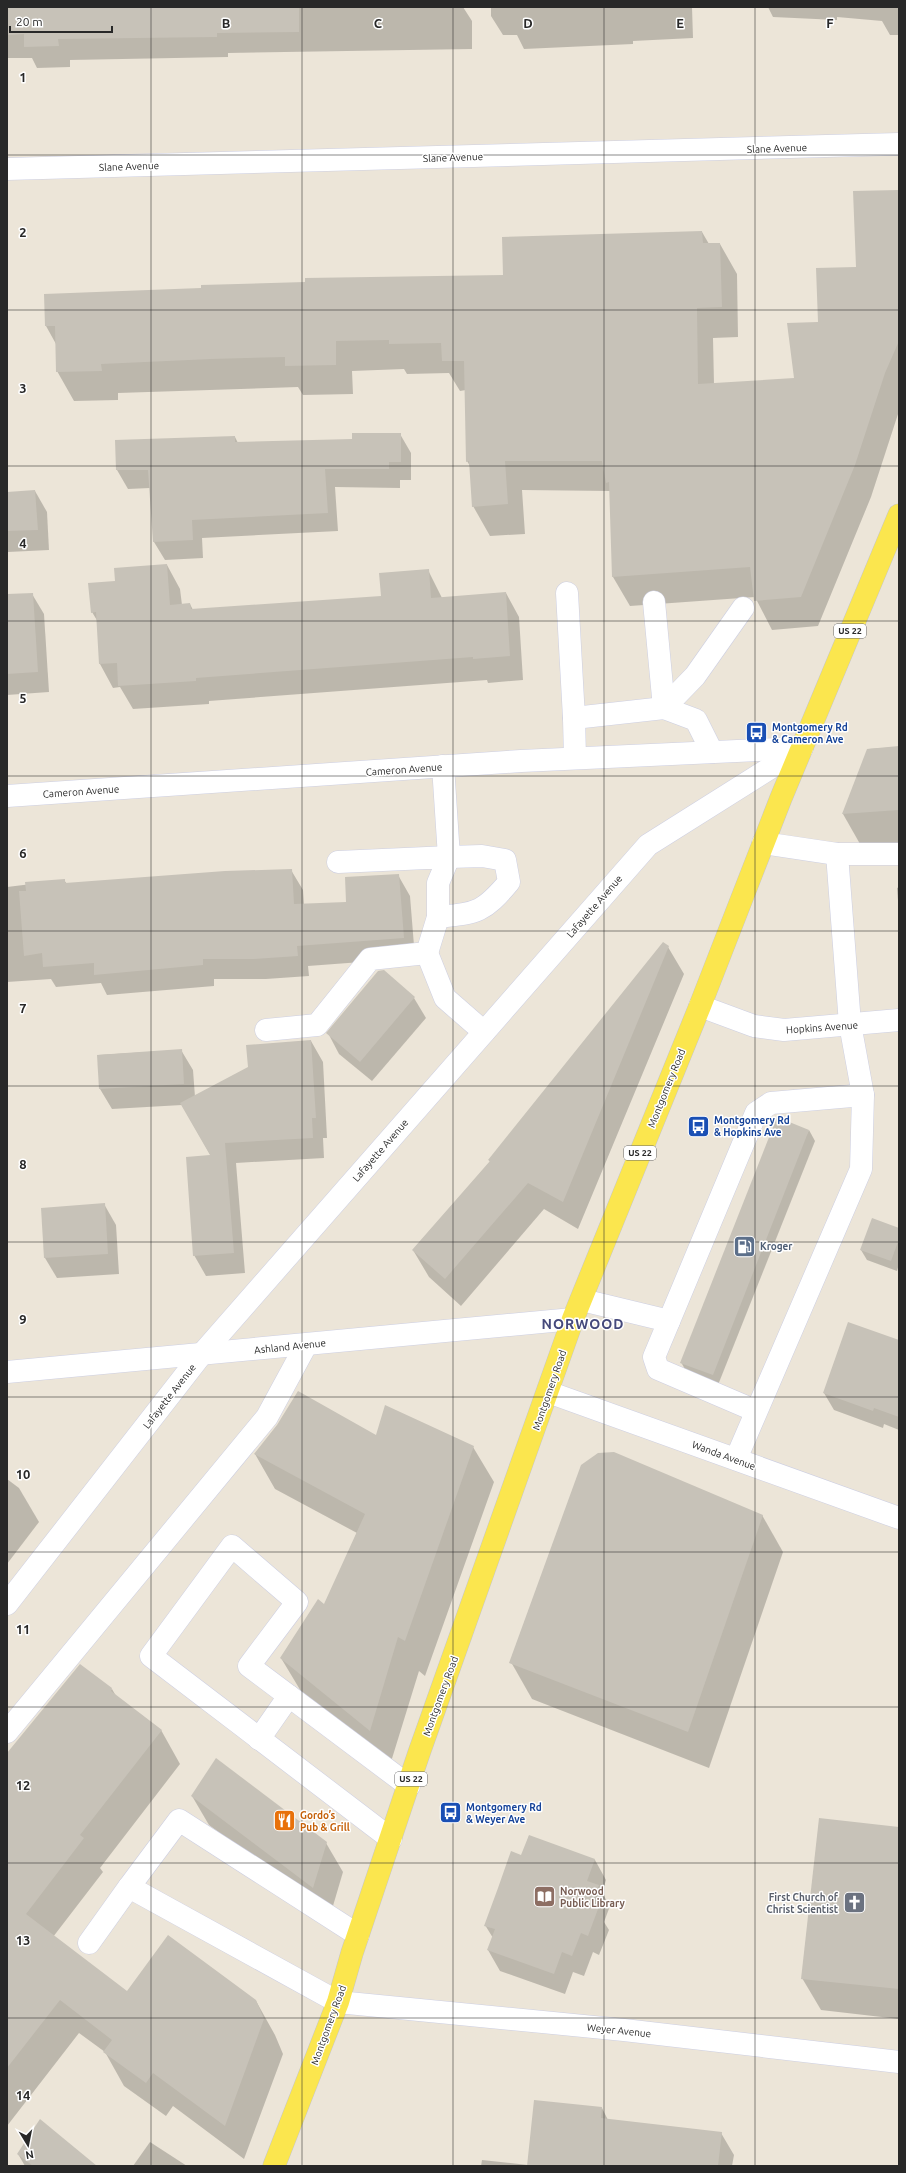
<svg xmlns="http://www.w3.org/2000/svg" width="906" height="2173" font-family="Ubuntu,sans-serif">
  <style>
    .shadow { fill: #0003 }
    .building { fill: #c7c2b8 }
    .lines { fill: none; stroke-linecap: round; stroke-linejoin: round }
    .minor-casing { stroke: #cdcfe2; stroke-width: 23 }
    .major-casing { stroke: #c7c7c7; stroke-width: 23 }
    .minor { stroke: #fff; stroke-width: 22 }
    .major { stroke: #fbe64e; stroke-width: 22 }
    .grid { fill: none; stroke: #282828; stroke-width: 1; stroke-opacity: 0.55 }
    .labels { text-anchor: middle; stroke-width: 3; stroke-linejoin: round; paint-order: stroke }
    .shield { fill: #fff; stroke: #686868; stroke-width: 1 }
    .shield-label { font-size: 9px; font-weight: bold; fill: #282828 }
    .street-label { font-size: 10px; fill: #282828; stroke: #fff }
    .transit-label { font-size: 10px; font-weight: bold; fill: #164399; stroke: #fff; text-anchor: start }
    .service-label { font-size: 10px; font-weight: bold; fill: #4e5e75; stroke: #fff; text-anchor: start }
    .food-label { font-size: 10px; font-weight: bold; fill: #c56008; stroke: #fff; text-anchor: start }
    .education-label { font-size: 10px; font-weight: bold; fill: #785e54; stroke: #fff; text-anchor: start }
    .worship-label { font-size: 10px; font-weight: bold; fill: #5b616d; stroke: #fff; text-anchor: end }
    .district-label { font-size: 14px; font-weight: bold; letter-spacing: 1px; fill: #45497b; stroke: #fff }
    .grid-label { font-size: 13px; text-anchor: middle; font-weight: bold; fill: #282828; stroke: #fff; stroke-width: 3; stroke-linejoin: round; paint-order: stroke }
  </style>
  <rect width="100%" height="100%" fill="#ece5d8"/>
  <g class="shadow">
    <polygon points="7,7 463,7 472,21 472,49 228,53 228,57 70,60 70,67 37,68 32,58 7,58"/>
    <polygon points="491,7 692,7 693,38 633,41 633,44 524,49 517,35 503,35 491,16"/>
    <polygon points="768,7 899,7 899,35 890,35 882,21 837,17 837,20 773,17"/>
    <polygon points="899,191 899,411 871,497 818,626 772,630 755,597 630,606 613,577 610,491 522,490 525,534 490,536 473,506 470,466 467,461 466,390 460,391 449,373 407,374 404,369 352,371 353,394 303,395 298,387 118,393 118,400 74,401 57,371 56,344 46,326 504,276 702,232 709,244 720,244 737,274 738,337 713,338 714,384 795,379 819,323 857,268"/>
    <polygon points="400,434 411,453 411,480 400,480 400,488 335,487 338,531 202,538 203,558 165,560 154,542 150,488 128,489 117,470 235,437 238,443 353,440"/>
    <polygon points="35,491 47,512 49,550 8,552 7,494"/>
    <polygon points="167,565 180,589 182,605 190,604 193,610 382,597 428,570 442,598 506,593 519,617 523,680 488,683 487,680 209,701 209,704 133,709 120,687 113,688 100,664 98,622 92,612 116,582"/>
    <polygon points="32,594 44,614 49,692 7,695 7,595"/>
    <polygon points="899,747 899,848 864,851 843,814 868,749"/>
    <polygon points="291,870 303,890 304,905 347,903 398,875 410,896 415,958 308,966 309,976 266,979 214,979 214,986 107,995 101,983 56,987 51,979 7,982 7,887 64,880 67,884"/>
    <polygon points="899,887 899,914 897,888"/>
    <polygon points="668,947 684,974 578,1229 544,1209 461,1306 429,1277 413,1250 490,1162 489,1160"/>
    <polygon points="383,971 414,998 426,1018 372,1081 339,1054 328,1033"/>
    <polygon points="311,1041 323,1062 327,1138 323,1138 324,1158 236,1163 245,1273 206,1276 194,1255 211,1156 182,1105 112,1109 100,1089 98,1055 181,1050 193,1070 195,1097"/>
    <polygon points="809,1130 815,1141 718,1385 687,1373 681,1362"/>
    <polygon points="104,1204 116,1225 119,1274 57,1278 45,1258 42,1209"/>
    <polygon points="899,1229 899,1264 897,1271 867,1260 861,1250"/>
    <polygon points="899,1341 899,1430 884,1424 883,1428 834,1410 824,1393"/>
    <polygon points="376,1437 473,1447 494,1482 425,1676 419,1671 390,1765 302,1693 281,1658 325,1605 357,1533 275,1489 255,1454"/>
    <polygon points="7,1479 19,1488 39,1522 7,1564"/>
    <polygon points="762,1515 783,1552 709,1768 532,1699 511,1662"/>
    <polygon points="112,1689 116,1696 161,1730 180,1764 100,1868 103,1872 53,1937 127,1993 256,2001 275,2035 283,2054 244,2159 173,2106 166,2116 124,2086 105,2052 79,2033 7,2126 7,1755"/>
    <polygon points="192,1796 326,1843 343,1872 330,1916 209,1825"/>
    <polygon points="899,1828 899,2019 821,2010 802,1978"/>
    <polygon points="529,1836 595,1860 606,1880 602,1893 610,1906 604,1922 609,1930 599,1955 593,1952 584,1976 573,1972 565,1994 500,1971 488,1950 493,1938 485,1925 522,1856"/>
    <polygon points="602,2108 608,2120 721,2133 734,2155 732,2166 481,2166 482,2160 528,2165"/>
    <polygon points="150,2142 187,2166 133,2166"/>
    <polygon points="18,2154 96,2166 25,2166"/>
  </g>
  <g class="building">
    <polygon points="7,7 299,7 299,32 217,33 217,37 58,39 59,46 24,47 24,34 8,35"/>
    <polygon points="899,190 899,341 885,373 855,465 801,597 754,601 750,567 612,577 609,482 606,483 602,461 505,461 508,504 472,507 469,461 466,462 464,361 442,361 441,343 389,344 389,340 336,341 336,365 285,366 285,357 211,359 101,364 102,371 56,372 55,326 45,326 44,294 201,288 201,285 305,282 305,278 503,275 502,237 702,231 703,243 720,243 722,307 697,308 698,384 794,378 787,323 818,322 816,268 856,267 853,191"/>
    <polygon points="352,433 401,433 401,462 389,462 389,469 325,469 328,513 192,520 193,540 153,542 148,470 116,470 115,440 235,436 235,442 352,439"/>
    <polygon points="35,490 38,530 7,531 7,492"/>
    <polygon points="167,564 170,605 190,603 191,609 381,596 379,573 429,569 431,598 506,592 510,656 473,659 473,657 196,678 196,681 118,686 117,663 99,664 96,612 91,613 88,583 115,581 114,568"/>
    <polygon points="33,593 38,672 7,674 7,594"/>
    <polygon points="899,746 899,810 842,814 867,749"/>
    <polygon points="292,869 294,904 346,902 345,877 399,874 404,938 297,946 298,956 254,959 203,959 203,965 94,975 94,963 43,967 42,953 24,956 19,891 26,891 25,882 65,879 65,883 225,871"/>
    <polygon points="663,942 669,946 563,1202 528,1183 445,1279 412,1250 490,1161 488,1160"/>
    <polygon points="384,970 415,997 360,1062 326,1033 378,971"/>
    <polygon points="311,1040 316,1118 312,1118 313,1138 225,1143 234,1253 193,1256 186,1157 210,1155 180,1103 248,1067 246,1045"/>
    <polygon points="182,1049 184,1084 99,1089 97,1055"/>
    <polygon points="777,1117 809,1130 713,1375 680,1363"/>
    <polygon points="105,1203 108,1254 44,1258 41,1208"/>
    <polygon points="872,1218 899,1228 899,1239 891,1261 860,1250"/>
    <polygon points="848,1322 899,1340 899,1417 874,1408 873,1411 823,1393"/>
    <polygon points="298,1391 376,1435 385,1405 474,1446 405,1641 398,1637 370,1731 280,1658 318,1599 324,1604 365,1514 254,1454 277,1425"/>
    <polygon points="614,1452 763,1515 688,1732 509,1663 581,1465 598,1453"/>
    <polygon points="80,1664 112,1688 111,1691 162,1730 80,1835 84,1838 26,1914 127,1991 168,1935 256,2000 264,2019 225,2126 153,2073 146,2083 103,2052 112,2040 60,2000 7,2068 7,1753"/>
    <polygon points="216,1758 327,1842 313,1888 191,1796"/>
    <polygon points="819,1818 899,1827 899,1989 801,1979"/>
    <polygon points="529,1835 595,1859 587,1881 599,1885 591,1906 598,1909 588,1936 581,1933 572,1956 562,1952 554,1974 487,1950 495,1929 484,1926 498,1888 511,1851 521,1855"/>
    <polygon points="534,2100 602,2107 601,2118 722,2132 718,2166 527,2166"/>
    <polygon points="40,2119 97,2166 33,2166 17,2154"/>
  </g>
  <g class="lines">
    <defs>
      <g id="minor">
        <polyline points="7,169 899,144"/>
        <polyline points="567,593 574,718 664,708 695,676 743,608"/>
        <polyline points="654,602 664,708 696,720 712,752"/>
        <polyline points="574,718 575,758"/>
        <polyline points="7,796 521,761 801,748"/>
        <polyline points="763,843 837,854 899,854"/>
        <path d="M438,917C477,913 483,913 509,882L505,860L482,856L449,857L443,766"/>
        <polyline points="427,953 445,998 484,1032"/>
        <polyline points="700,1006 754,1026 784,1030 899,1020"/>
        <polyline points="266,1030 317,1025 370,959 427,953 438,917 438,883 449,857 338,862"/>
        <polyline points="582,1300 669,1321"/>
        <polyline points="7,1372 573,1319"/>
        <polyline points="548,1392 899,1518"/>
        <polyline points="756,1411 658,1369 654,1357 756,1113 771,1103 863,1095"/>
        <polyline points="736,1459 861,1169 863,1095 850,1024 837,854"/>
        <polyline points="7,1604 201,1355 648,845 802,748"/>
        <polyline points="7,1732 267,1417 306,1345"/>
        <polyline points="259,1739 289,1696"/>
        <polyline points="391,1839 151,1656 232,1546 297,1602 249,1666 409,1786"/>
        <polyline points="358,1935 179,1820 129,1887 338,2002 624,2030 899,2062"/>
        <polyline points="89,1943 129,1887"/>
      </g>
      <polyline id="major" points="274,2166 338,2002 352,1953 419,1753 573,1319 700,1006 781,798 899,515"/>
    </defs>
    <use href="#minor" class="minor-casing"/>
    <use href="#major" class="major-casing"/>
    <use href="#minor" class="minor"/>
    <use href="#major" class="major"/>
  </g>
  <path class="grid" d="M151,7V2166M302,7V2166M453,7V2166M604,7V2166M755,7V2166M7,155H899M7,310H899M7,466H899M7,621H899M7,776H899M7,931H899M7,1086H899M7,1242H899M7,1397H899M7,1552H899M7,1707H899M7,1863H899M7,2018H899"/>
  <defs>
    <symbol id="bus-square" viewBox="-11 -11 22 22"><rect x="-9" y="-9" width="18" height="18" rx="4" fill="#1a4fb4" stroke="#fff"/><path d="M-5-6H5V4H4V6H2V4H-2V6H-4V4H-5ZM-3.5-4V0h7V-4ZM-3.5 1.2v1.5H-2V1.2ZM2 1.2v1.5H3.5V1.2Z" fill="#fff"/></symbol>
    <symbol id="fuel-square" viewBox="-11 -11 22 22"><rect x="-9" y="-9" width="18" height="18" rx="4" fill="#5c6f8a" stroke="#fff"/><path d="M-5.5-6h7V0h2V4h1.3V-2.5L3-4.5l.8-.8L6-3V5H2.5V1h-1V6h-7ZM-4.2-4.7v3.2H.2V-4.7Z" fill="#fff"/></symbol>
    <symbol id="restaurant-square" viewBox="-11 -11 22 22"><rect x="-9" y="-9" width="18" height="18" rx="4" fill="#e8710a" stroke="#fff"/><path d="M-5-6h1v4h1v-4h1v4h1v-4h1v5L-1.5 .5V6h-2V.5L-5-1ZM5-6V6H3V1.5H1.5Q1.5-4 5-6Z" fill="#fff"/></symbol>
    <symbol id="library-square" viewBox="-11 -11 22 22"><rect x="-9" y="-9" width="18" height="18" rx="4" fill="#8d6e63" stroke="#fff"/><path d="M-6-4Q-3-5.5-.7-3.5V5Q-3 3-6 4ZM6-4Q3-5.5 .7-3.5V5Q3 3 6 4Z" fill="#fff"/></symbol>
    <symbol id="church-square" viewBox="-11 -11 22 22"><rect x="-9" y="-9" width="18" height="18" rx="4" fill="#6b7280" stroke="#fff"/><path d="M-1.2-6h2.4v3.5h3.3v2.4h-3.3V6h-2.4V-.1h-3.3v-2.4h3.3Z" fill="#fff"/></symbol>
  </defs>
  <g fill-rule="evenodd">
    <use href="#bus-square" x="744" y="720" width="25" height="25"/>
    <use href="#bus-square" x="686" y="1114" width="25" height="25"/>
    <use href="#fuel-square" x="732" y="1234" width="25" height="25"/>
    <use href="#bus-square" x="438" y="1800" width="25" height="25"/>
    <use href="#restaurant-square" x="272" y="1808" width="25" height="25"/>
    <use href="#library-square" x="532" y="1884" width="25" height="25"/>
    <use href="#church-square" x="842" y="1890" width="25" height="25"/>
  </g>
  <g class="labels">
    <g class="shield">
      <rect x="834" y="624" width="32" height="14" rx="3"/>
      <rect x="624" y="1146" width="32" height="14" rx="3"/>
      <rect x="395" y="1772" width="32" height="14" rx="3"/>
    </g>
    <g class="shield-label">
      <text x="850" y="634">US 22</text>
      <text x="640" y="1156">US 22</text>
      <text x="411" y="1782">US 22</text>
    </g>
    <g class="street-label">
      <text transform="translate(777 148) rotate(-2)" y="4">Slane Avenue</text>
      <text transform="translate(453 157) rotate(-2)" y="4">Slane Avenue</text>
      <text transform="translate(129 166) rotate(-2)" y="4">Slane Avenue</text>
      <text transform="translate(404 769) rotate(-4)" y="4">Cameron Avenue</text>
      <text transform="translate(81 791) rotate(-4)" y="4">Cameron Avenue</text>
      <text transform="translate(594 906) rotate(-49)" y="4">Lafayette Avenue</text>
      <text transform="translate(822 1027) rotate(-4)" y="4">Hopkins Avenue</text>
      <text transform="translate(666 1088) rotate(-68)" y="4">Montgomery Road</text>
      <text transform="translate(380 1150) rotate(-49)" y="4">Lafayette Avenue</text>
      <text transform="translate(290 1346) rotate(-6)" y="4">Ashland Avenue</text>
      <text transform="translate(549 1390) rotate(-71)" y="4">Montgomery Road</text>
      <text transform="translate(169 1396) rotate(-52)" y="4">Lafayette Avenue</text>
      <text transform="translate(724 1455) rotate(20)" y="4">Wanda Avenue</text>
      <text transform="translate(440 1696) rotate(-70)" y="4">Montgomery Road</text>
      <text transform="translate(328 2025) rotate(-70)" y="4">Montgomery Road</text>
      <text transform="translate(619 2030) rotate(6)" y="4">Weyer Avenue</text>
    </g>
    <g class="transit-label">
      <text x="772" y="731">Montgomery Rd<tspan x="772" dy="12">&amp; Cameron Ave</tspan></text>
      <text x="714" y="1124">Montgomery Rd<tspan x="714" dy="12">&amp; Hopkins Ave</tspan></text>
      <text x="466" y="1811">Montgomery Rd<tspan x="466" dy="12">&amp; Weyer Ave</tspan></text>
    </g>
    <g class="service-label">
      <text x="760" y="1250">Kroger</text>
    </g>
    <g class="food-label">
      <text x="300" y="1819">Gordo’s<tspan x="300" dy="12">Pub &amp; Grill</tspan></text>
    </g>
    <g class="education-label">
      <text x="560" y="1895">Norwood<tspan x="560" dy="12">Public Library</tspan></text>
    </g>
    <g class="worship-label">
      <text x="838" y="1901">First Church of<tspan x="838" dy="12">Christ Scientist</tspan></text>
    </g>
    <g class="district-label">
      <text x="583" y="1329">NORWOOD</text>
    </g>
  </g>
  <g class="grid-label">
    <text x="226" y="28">B</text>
    <text x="378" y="28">C</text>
    <text x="528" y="28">D</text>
    <text x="680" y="28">E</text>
    <text x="830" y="28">F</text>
    <text x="23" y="82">1</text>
    <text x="23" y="237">2</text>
    <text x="23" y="393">3</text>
    <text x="23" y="548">4</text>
    <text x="23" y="703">5</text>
    <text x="23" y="858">6</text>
    <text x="23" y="1013">7</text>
    <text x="23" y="1169">8</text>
    <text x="23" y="1324">9</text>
    <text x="23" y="1479">10</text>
    <text x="23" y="1634">11</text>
    <text x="23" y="1790">12</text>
    <text x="23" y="1945">13</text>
    <text x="23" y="2100">14</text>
  </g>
  <rect width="906" height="2173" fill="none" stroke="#282828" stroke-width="16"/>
  <g transform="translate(28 2145) rotate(170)" stroke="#ffffff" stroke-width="3" paint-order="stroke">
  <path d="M0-3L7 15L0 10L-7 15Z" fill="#282828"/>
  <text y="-6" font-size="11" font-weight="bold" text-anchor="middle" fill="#282828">N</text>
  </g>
  <path d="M10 26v6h102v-6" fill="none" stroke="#282828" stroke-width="2"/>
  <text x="16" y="26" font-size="12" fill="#282828" stroke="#ffffff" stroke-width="3" paint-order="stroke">20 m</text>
</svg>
